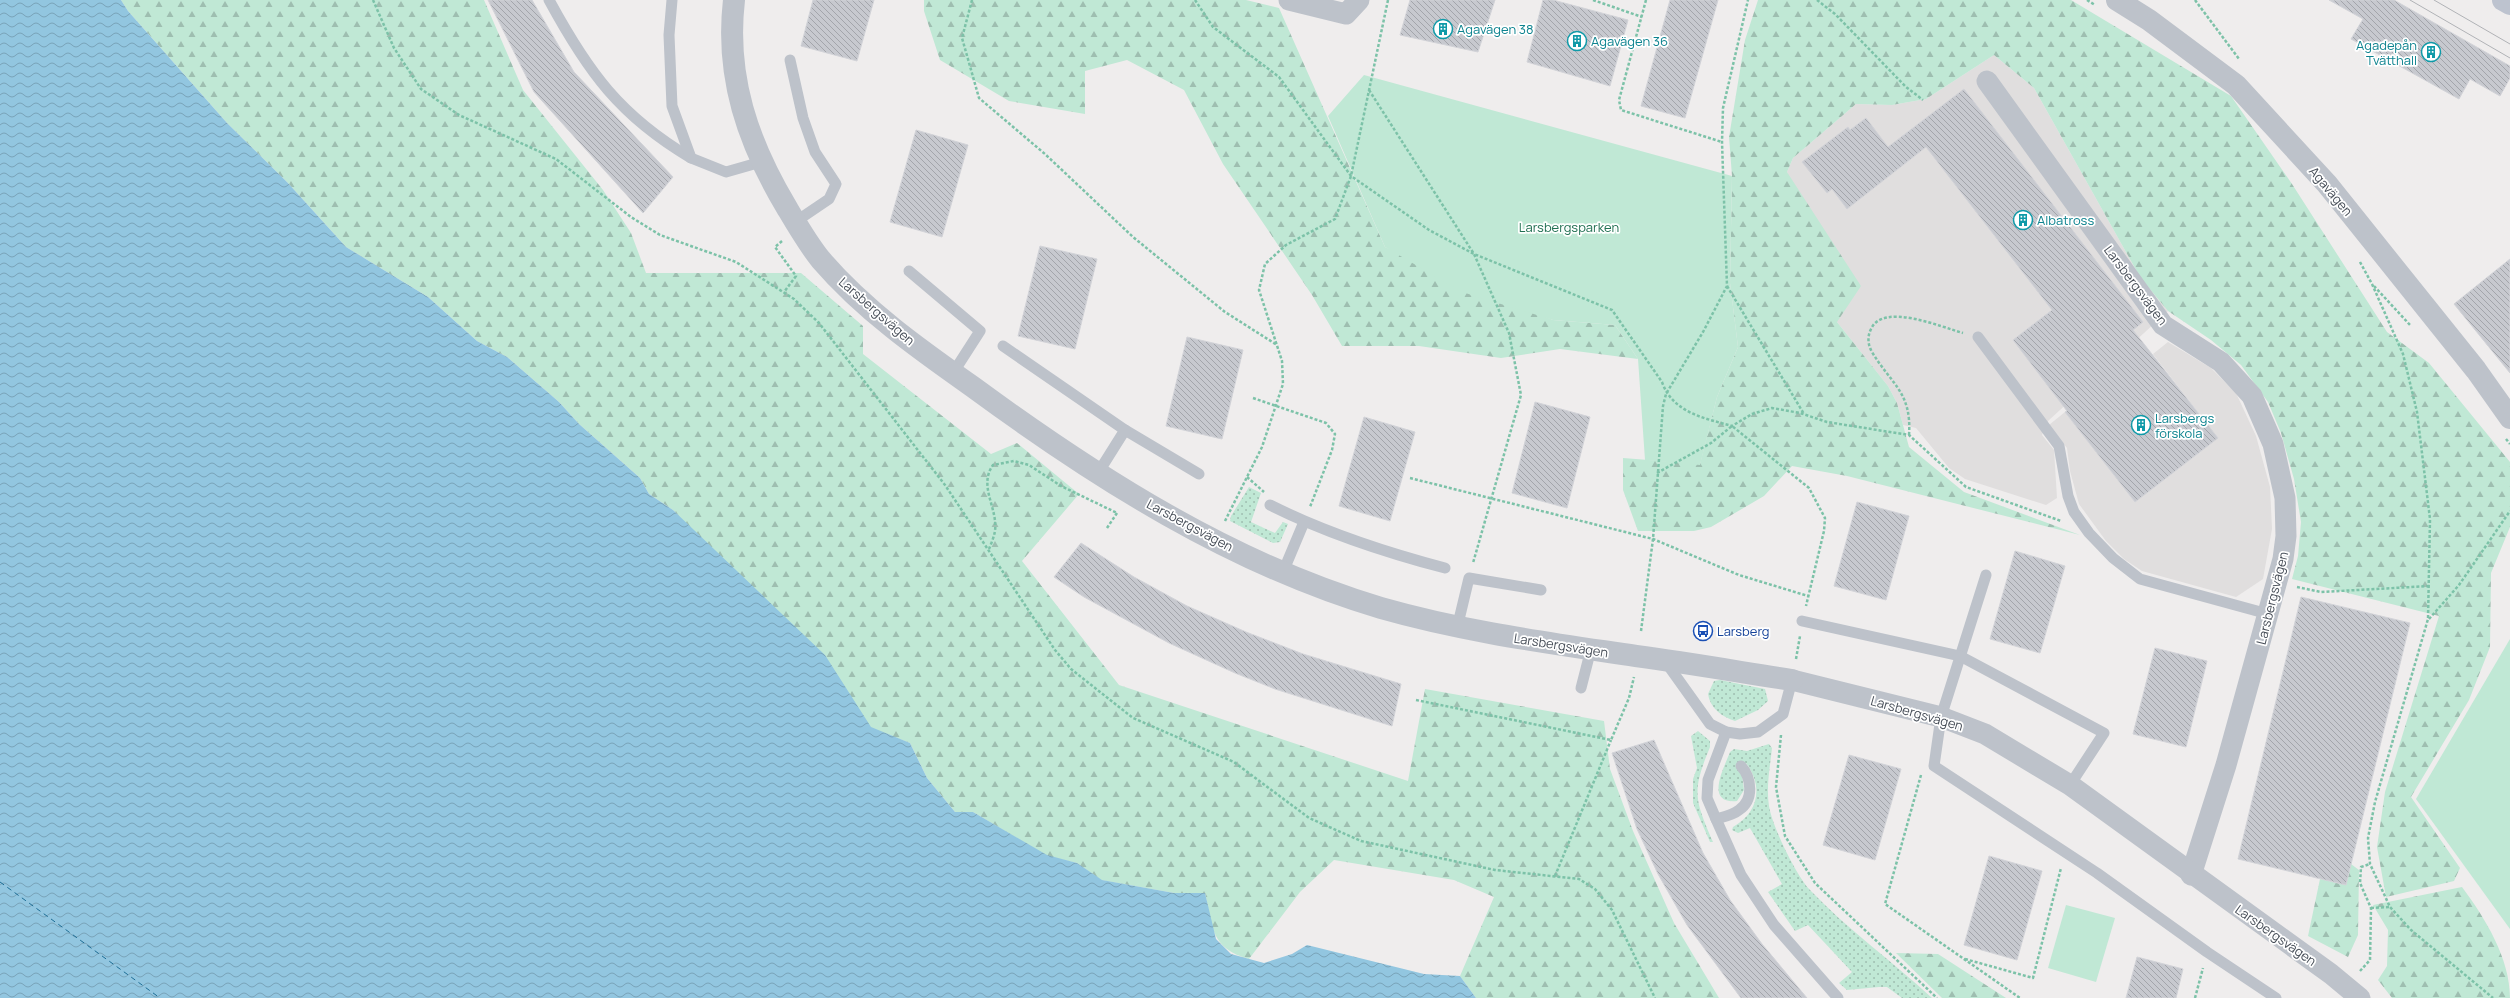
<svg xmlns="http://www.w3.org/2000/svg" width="2510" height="998" font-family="Manrope,sans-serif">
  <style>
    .education { fill: #e0dede }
    .grass { fill: url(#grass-dots) }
    .forest { fill: url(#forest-firs) }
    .park { fill: #c0e8d5 }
    .water { fill: url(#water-waves) }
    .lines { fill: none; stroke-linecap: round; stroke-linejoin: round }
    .ferry { stroke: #1d6d95; stroke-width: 1; stroke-dasharray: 5 4; stroke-linecap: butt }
    .building { fill: url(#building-back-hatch); stroke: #d2d3d8 }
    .path { stroke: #7cc2a8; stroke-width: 2.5; stroke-dasharray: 3 2; stroke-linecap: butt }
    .service { stroke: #bdc2ca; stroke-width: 11 }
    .minor { stroke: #bdc2ca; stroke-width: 21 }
    .tertiary { stroke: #bdc2ca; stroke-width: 22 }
    .secondary { stroke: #bdc3cf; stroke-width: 22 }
    .tram { stroke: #b0b2b6; stroke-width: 1 }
    .labels { text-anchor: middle; stroke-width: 3.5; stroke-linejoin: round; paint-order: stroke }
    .culture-label { font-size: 13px; fill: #0d838f; stroke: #fff; text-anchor: start }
    .street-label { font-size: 13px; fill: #474e58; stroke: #fff }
    .park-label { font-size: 13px; fill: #217052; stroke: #fff }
    .transit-label { font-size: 13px; fill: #164399; stroke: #fff; text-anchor: start }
  </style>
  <defs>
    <pattern id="grass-dots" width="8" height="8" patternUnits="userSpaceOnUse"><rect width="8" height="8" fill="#c0e8d5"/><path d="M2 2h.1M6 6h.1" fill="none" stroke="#9ebeb0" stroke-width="1.8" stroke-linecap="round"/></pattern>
    <pattern id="forest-firs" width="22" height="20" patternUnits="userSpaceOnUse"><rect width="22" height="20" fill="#c0e8d5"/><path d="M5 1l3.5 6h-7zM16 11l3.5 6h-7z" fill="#9ebeb0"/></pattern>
    <pattern id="water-waves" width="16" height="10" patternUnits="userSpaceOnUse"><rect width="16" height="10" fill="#92c6e0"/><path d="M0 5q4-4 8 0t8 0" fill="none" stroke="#79a3b8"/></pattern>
    <pattern id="building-back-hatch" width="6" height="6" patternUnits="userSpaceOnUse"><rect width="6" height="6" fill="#c7c9cf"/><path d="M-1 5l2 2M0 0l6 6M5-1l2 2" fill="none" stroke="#a3a5ab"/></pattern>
  </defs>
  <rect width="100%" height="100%" fill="#efeded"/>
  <g class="education">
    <polygon points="1994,55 2034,88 2140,277 2168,311 2048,421 2042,435 2054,450 2057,498 2046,505 1965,479 1949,468 1916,428 1903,425 1897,403 1888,386 1837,322 1787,172 1793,158 1856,104 1892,105 1926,99"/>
    <polygon points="2168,342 2211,368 2236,393 2256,436 2270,487 2272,529 2263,579 2236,597 2142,571 2124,559 2106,541 2079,504 2070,471 2067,448 2049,425 2065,412 2135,502 2218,438 2153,354"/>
  </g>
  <g class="grass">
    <polygon points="1249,487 1261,493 1251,522 1275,533 1283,522 1288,524 1280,542 1273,543 1230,521 1231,516"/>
    <path d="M1720,680L1765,689L1768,701L1758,710L1735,721C1722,717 1710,708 1708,694L1714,681Z"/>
    <path d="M1698,731L1710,741V747C1692,791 1694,798 1713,842H1710L1693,803V779L1697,768L1691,736Z"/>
    <path d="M1769,744L1772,748C1770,767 1766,787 1769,806C1772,826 1796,875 1810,890C1847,929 1892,961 1932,998H1902L1887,987H1879L1847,990L1839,983L1852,972L1808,925L1795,931L1768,892L1782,884L1750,828L1738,833L1732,830L1733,827C1758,813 1764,787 1746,763L1741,766L1744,790L1737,801C1704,804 1724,768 1730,752L1734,749L1747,751Z"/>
  </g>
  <g class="forest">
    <path d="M121,0H484L523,90L603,190L631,233L646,273H801L863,326V354L991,454L1017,443L1079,494L1022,561L1119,685L1408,781L1425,689L1604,721L1610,769L1633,831L1674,923L1719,998H1476L1460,976L1494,897L1454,880L1334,860L1300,892L1249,959C1210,948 1213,927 1205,893H1174L1101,880L1077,863L1047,856L973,812H955L927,778L910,743L871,728L848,693L673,510L649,494L640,478L579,424L559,402L507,357L477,341L428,297L346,247L287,182L227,123L128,11Z"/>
    <polygon points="924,0 1246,0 1279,8 1385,247 1553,320 1615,325 1638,359 1560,349 1501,358 1419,346 1342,346 1312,295 1223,164 1184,90 1127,60 1085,71 1085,114 1009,101 940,60 924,11"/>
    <polygon points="1758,0 2071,0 2231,96 2292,184 2387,332 2429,363 2510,462 2510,527 2491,573 2490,647 2469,700 2411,797 2460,868 2454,881 2386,897 2377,847 2385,792 2439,616 2292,579 2298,556 2301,522 2294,479 2281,433 2268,402 2241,365 2211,340 2168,311 2140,277 2034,88 1994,55 1926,99 1892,105 1856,104 1793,158 1787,172 1861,286 1837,322 1888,386 1897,403 1909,447 1964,492 2080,535 1847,476 1792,466 1764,496 1711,527 1694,531 1638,531 1623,490 1623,458 1700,464 1717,397 1738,347 1730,283 1732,176 1729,137 1745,40"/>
    <polygon points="2351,864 2359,870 2358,935 2348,957 2308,936 2320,879 2346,885"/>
    <path d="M2462,887C2485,918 2510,958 2510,998H2392L2378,980L2387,966L2388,930L2373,905Z"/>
    <polygon points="1896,953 1938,954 2006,998 1942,998"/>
  </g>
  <g class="park">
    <polygon points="1364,75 1732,176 1730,283 1738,347 1717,397 1700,465 1645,460 1638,359 1615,325 1553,320 1462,292 1385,247 1328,116"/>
    <polygon points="2510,639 2510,929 2416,799"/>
    <polygon points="2066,905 2115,918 2096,982 2048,968"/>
  </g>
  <polygon class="water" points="0,0 121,0 128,11 227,123 287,182 346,247 428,297 477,341 507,357 559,402 579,424 640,478 649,494 673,510 825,655 871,727 910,743 927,778 955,812 973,812 1047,855 1077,863 1102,880 1174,893 1205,893 1216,939 1231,954 1264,963 1292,954 1307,945 1424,974 1460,976 1476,998 0,998"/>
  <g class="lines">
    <polyline class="ferry" points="0,882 160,998"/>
  </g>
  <g class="building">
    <polygon points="488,0 532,0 574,72 673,177 643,213 534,92"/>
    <polygon points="813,0 874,0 857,61 801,46"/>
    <polygon points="1410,0 1495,0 1478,52 1400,35"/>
    <polygon points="1543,0 1553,0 1628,20 1610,86 1527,62"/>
    <polygon points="1670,0 1718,0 1685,118 1641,106"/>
    <polygon points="2329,0 2394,0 2510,66 2510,78 2500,96 2470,79 2459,99 2351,39 2363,19"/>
    <polygon points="1964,89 2143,322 2133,330 2218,438 2135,502 2065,412 2067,411 2013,340 2052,310 1926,147 1847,209 1832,189 1827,193 1802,162 1848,127 1850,130 1866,118 1888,147"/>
    <polygon points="916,130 968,145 942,237 890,222"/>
    <polygon points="1040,246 1097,259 1075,349 1018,336"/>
    <polygon points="2510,259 2510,373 2454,304"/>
    <polygon points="1187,337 1243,350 1222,439 1166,426"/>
    <polygon points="1535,402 1590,417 1567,508 1512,493"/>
    <polygon points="1364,417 1415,432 1390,521 1339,506"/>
    <polygon points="1857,502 1909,516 1886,600 1834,586"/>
    <polygon points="1081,543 1134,577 1187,606 1246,632 1303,654 1401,684 1392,726 1275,689 1235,673 1169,643 1084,597 1054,577"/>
    <polygon points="2015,551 2065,566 2040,653 1990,639"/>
    <polygon points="2301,597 2410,623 2346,885 2238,859"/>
    <polygon points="2155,648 2207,661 2186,747 2133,734"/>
    <polygon points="1654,740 1703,853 1730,900 1762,944 1807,998 1741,998 1687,925 1658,874 1637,829 1612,753"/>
    <polygon points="1849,755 1901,769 1875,860 1823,845"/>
    <polygon points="1989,856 2042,871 2017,960 1964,945"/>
    <polygon points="2137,957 2183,969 2176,998 2126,998"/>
  </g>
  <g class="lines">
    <g class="path">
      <polyline points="373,0 394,48 421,89 459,115 556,159 631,217 660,235 736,262 794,299 819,323 945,485 1055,650 1071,669 1133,718 1234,762 1309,818 1361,841 1495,870 1579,879 1595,889 1612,910 1655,998"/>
      <polyline points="972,0 962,38 979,98 1045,154 1133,237 1225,312 1277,345"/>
      <path d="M1195,0L1213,27L1279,77L1351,176L1429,230L1474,254L1612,310L1662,382C1673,413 1704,418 1732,426L1752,414L1772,408L1800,413L1827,422L1909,435L1966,487L2061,521"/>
      <polyline points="1593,0 1642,17"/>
      <polyline points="1646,0 1619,100 1621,110 1722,142"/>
      <polyline points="1817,0 1835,14 1906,87 1923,100"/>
      <polyline points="2087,0 2095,5"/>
      <polyline points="2195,0 2239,59"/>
      <polyline points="1369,90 1474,254 1509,333 1521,395 1473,563"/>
      <polyline points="782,241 775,247 796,276 784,292"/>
      <polyline points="2360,262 2372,284 2403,354 2417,412 2430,519 2428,619 2375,802 2368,838 2370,864 2390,907 2411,930 2493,998"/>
      <polyline points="1727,286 1804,414"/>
      <polyline points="2374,286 2410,325"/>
      <polyline points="1253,398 1326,423 1335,434 1332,450 1310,507"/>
      <path d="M1909,435C1912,392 1891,384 1872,352C1868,345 1867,337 1871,329C1883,302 1941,327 1963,333"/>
      <polyline points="2506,439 2510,444"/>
      <polyline points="1657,473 1711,443 1732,426 1809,488 1825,518 1824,531 1806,606"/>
      <polyline points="1247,477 1264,492"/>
      <polyline points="1410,478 1653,539 1739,575 1808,596"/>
      <polyline points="1225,521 1262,447 1283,384 1282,361 1259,290 1265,264 1286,245 1335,219 1351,176 1388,0"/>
      <polyline points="1107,528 1117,513"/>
      <path d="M989,549C991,544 994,537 995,531C998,508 978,486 993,465L1014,461L1029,465L1061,486L1117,513"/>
      <polyline points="2297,587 2321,592 2430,586"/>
      <polyline points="2429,619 2459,585 2510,511"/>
      <polyline points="1641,631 1653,539 1663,406 1666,394 1703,332 1727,286 1722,142 1723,108 1748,0"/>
      <polyline points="1796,659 1800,636"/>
      <polyline points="1416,700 1611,740 1629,698 1634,677"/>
      <polyline points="1781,735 1776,787 1785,836 1815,883 1937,998"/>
      <polyline points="1921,775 1885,904 2020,998"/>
      <polyline points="1555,876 1611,740"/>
      <polyline points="2371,908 2390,907"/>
      <polyline points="1965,959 2033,978 2061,868"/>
      <polyline points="2360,971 2370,960 2371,908 2360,883 2361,867 2370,864"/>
      <polyline points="2195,998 2203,968"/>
    </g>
    <g class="service">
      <path d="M549,0C588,72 620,116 691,158"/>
      <polyline points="672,0 669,35 672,106 691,158 726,172 761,162"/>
      <polyline points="790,60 803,118 815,152 836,184 829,199 795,222"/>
      <polyline points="909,271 980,331 953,373"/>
      <polyline points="1978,337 2059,446 2068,496 2074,512 2089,533 2113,558 2140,579 2268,614"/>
      <polyline points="1003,346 1125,430 1199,474"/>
      <polyline points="1098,473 1125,430"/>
      <path d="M1270,505C1326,533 1384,552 1445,568"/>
      <polyline points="1283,572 1304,522"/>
      <polyline points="1986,575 1941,717 1934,766 2097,873 2207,952 2276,998"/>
      <polyline points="1802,621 1960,656 2104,733 2070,785"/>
      <polyline points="1457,628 1469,578 1541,590"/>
      <polyline points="1665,661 1710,724 1726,732 1740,734 1758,732 1783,714 1792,680"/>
      <polyline points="1581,688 1591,649"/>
      <polyline points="1726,732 1708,780 1707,798 1716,819 1741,875 1774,925 1838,998"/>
      <path d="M1716,819C1723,817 1733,815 1739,810C1754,800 1752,778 1741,766"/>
    </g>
    <g class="minor">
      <polyline points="1289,0 1346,14 1359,0"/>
      <polyline points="1987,81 2163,325 2221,362 2252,396 2273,444 2285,498 2286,536 2283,559 2226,765 2191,875"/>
      <polyline points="1792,680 1941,717 1985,734 2070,785 2331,974 2360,998"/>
    </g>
    <g class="tertiary">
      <path d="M734,0C725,77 748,143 787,208C797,225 808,244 821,260C864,310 919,349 973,387C1097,478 1232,564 1381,608C1465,632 1550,643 1636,656C1689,663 1740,672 1792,680"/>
      <polyline points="2117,0 2149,20 2236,85 2327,184 2476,370 2510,418"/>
    </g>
    <polyline class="secondary" points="2503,0 2510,4"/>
    <g class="tram">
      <polyline points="2410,0 2510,58"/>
      <polyline points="2434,0 2510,44"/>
    </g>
  </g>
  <defs>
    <symbol id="building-ring" viewBox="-11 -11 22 22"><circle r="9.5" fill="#fff" stroke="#0f9aa8" stroke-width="1.5"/><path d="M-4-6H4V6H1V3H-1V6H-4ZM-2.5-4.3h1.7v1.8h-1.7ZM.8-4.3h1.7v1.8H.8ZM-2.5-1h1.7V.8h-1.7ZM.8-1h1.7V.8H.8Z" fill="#0f9aa8"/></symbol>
    <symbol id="bus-ring" viewBox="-11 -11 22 22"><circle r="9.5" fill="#fff" stroke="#1a4fb4" stroke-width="1.5"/><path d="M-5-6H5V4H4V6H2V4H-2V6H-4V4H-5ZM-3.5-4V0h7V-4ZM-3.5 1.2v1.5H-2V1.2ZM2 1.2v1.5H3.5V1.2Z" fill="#1a4fb4"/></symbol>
  </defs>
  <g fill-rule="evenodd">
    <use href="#building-ring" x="1432" y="18" width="22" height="22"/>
    <use href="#building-ring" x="1566" y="30" width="22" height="22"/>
    <use href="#building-ring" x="2420" y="41" width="22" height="22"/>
    <use href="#building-ring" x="2012" y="209" width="22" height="22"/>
    <use href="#building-ring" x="2130" y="414" width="22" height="22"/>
    <use href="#bus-ring" x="1692" y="620" width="22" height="22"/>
  </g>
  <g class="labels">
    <g class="culture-label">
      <text x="1457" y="34">Agavägen 38</text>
      <text x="1591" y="46">Agavägen 36</text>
      <text x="2417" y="50" text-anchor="end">Agadepån<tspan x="2417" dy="15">Tvätthall</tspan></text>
      <text x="2037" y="225">Albatross</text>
      <text x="2155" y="423">Larsbergs<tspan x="2155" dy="15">förskola</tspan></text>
    </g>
    <g class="street-label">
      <text transform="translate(2331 191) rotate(50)" y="5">Agavägen</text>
      <text transform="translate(2136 285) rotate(53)" y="5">Larsbergsvägen</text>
      <text transform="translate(877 311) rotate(41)" y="5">Larsbergsvägen</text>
      <text transform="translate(1190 525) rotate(28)" y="5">Larsbergsvägen</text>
      <text transform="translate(2272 598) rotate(-76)" y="5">Larsbergsvägen</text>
      <text transform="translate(1561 645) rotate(9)" y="5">Larsbergsvägen</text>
      <text transform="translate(1917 713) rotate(16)" y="5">Larsbergsvägen</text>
      <text transform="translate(2276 935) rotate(35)" y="5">Larsbergsvägen</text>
    </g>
    <g class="park-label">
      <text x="1569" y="232">Larsbergsparken</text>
    </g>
    <g class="transit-label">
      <text x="1717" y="636">Larsberg</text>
    </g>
  </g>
</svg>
